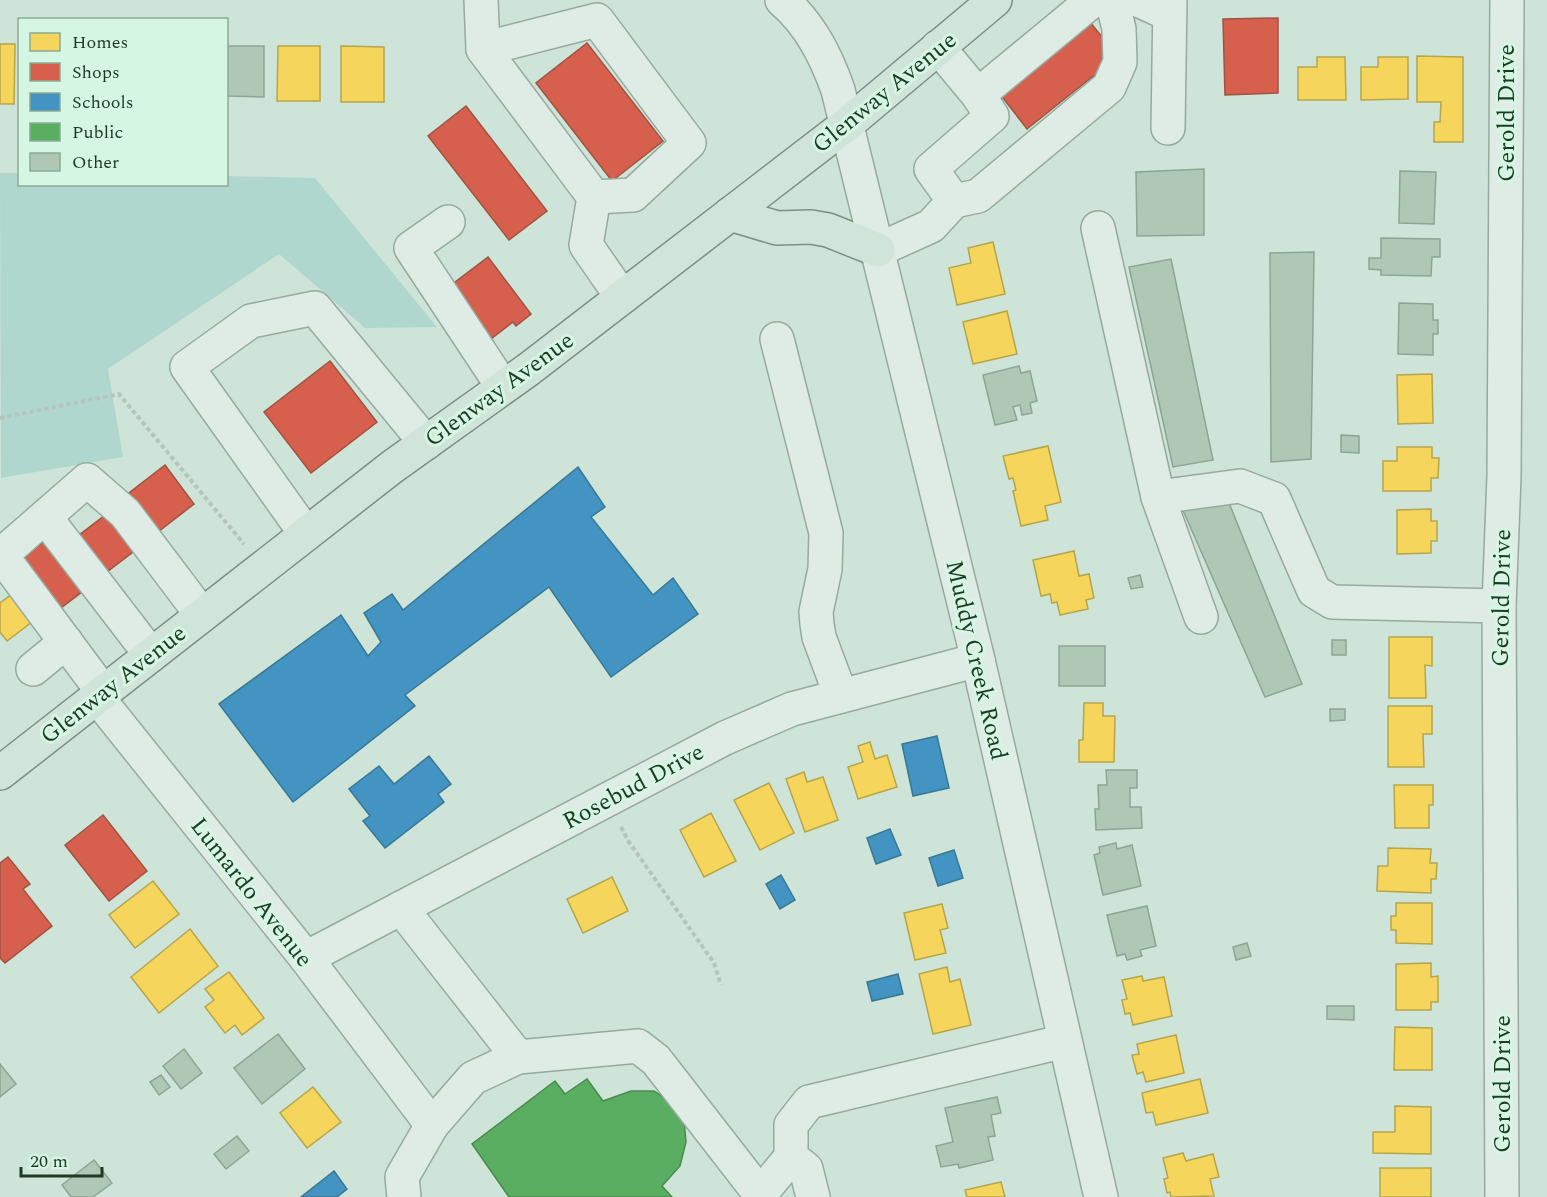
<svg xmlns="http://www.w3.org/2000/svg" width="1547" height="1197" font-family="Spectral,serif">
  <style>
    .green { fill: #b0d7ce }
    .homes { fill: #f6d55c; stroke: #b5a64b; stroke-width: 1.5 }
    .shops { fill: #d6604d; stroke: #9f5441; stroke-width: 1.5 }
    .schools { fill: #4393c3; stroke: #387893; stroke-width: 1.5 }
    .public { fill: #5aae61; stroke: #488b4f; stroke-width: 1.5 }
    .building { fill: #afc8b5; stroke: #8da593; stroke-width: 1.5 }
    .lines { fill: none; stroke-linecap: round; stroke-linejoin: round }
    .minor-casing { stroke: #96aa9e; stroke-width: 36 }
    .major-casing { stroke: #7d8f83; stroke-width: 36 }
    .path { stroke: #b6c5bc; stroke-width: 4; stroke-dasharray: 4.5 3; stroke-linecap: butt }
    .minor { stroke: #dfece5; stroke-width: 33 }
    .major { stroke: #d1e4d9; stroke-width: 33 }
    .labels { text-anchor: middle; stroke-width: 6; stroke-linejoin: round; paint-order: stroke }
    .street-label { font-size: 24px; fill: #1e3924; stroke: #d4f6e3 }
  </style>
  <rect width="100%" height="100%" fill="#cee4d8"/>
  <polygon class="green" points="0,173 19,173 20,184 226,184 227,176 315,178 437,327 365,328 279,254 108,369 123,457 1,478"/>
  <g class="homes">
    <polygon points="0,44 15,44 14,104 0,104"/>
    <polygon points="278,46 320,46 320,101 277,101"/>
    <polygon points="341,46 384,47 384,102 341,102"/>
    <polygon points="1417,56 1463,57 1463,142 1434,142 1434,122 1440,122 1441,102 1417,102"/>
    <polygon points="1317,57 1345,57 1346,100 1298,100 1298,67 1317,67"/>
    <polygon points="1378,57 1408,57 1408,99 1361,100 1361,67 1378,67"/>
    <polygon points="993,242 1005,294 957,305 949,268 971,263 968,248"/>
    <polygon points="1007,311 1017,354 973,364 963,322"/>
    <polygon points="1432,374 1433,423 1398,424 1397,375"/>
    <polygon points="1048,446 1061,502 1045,506 1048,520 1021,526 1013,491 1016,490 1013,478 1009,479 1003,456"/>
    <polygon points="1397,447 1432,447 1432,458 1439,458 1438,478 1431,478 1431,491 1383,491 1383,461 1397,461"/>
    <polygon points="1431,509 1431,521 1437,521 1437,541 1431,541 1431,553 1397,554 1397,510"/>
    <polygon points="1074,551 1079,576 1089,574 1094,598 1086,600 1088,609 1060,615 1057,602 1052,603 1050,594 1041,596 1033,560"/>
    <polygon points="20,588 41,615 7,641 0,632 0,603"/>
    <polygon points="1389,637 1432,637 1432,666 1425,665 1426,698 1389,698"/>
    <polygon points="1084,703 1103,703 1103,716 1115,716 1114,762 1079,762 1079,740 1083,740"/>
    <polygon points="1388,706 1432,706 1432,734 1423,734 1424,767 1388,767"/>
    <polygon points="870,742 875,759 887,755 897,787 858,799 848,767 863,762 858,746"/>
    <polygon points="804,772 807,782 823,777 838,820 805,832 786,779"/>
    <polygon points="769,783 794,833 760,850 734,800"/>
    <polygon points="1394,785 1433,785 1433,805 1429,805 1429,828 1395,828"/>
    <polygon points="711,813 736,861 704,877 680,830"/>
    <polygon points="1388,848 1431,849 1430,863 1437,863 1436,879 1431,879 1431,893 1377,891 1378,866 1388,866"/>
    <polygon points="612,877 628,911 583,933 567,899"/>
    <polygon points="153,881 179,914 135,948 109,915"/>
    <polygon points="1396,903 1432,903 1432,944 1396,943 1396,930 1391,930 1391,916 1396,916"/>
    <polygon points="942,904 948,928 940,930 946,953 915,960 904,913"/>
    <polygon points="190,929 218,966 159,1013 131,977"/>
    <polygon points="1431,963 1431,977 1438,976 1438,1002 1431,1002 1431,1010 1396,1010 1396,964"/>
    <polygon points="947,967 950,982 960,979 971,1025 933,1034 919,974"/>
    <polygon points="229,972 264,1018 242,1035 235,1025 225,1033 205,1007 214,1000 205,989"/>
    <polygon points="1142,976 1143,981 1164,977 1172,1016 1133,1025 1130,1013 1125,1014 1122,1000 1127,999 1122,980"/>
    <polygon points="1395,1027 1432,1028 1432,1070 1394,1070"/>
    <polygon points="1176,1035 1184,1073 1146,1082 1143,1072 1137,1074 1132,1055 1139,1054 1137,1044"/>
    <polygon points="1200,1079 1208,1113 1156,1125 1153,1112 1146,1113 1142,1093"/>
    <polygon points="313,1087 341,1122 307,1148 280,1113"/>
    <polygon points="1395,1106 1431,1107 1431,1154 1373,1153 1373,1132 1395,1132"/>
    <polygon points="1183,1153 1186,1161 1213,1154 1219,1177 1210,1179 1214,1196 1171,1197 1170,1192 1167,1193 1164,1179 1168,1178 1163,1158"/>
    <rect x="1380" y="1168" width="51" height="29"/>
    <polygon points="1001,1182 1005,1197 967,1197 965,1190"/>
  </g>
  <g class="shops">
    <polygon points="1278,18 1278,93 1225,95 1223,19"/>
    <polygon points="1089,21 1112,49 1112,72 1092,77 1027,129 1000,94"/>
    <polygon points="587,43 663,141 612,181 536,83"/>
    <polygon points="466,106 547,211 509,240 428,136"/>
    <polygon points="488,257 531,314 516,326 513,322 487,342 446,289"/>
    <polygon points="330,361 377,422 311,473 264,412"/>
    <polygon points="165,465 194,504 158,532 129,493"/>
    <polygon points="113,509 142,545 107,572 78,536"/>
    <polygon points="53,535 91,585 61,608 22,558"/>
    <polygon points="103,815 147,871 109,901 65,845"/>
    <polygon points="8,857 30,884 23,889 52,926 5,963 0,958 0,863"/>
  </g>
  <g class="schools">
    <polygon points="578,467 605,507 591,517 653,595 673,578 698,614 611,677 549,587 405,695 415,706 293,802 219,704 341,615 368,656 381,642 364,613 392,594 403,610"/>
    <polygon points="937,736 949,788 913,796 902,744"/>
    <polygon points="429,756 451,784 438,794 444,802 385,848 363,821 370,816 349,789 379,766 394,784"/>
    <polygon points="890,829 901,855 876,864 867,838"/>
    <polygon points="954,850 963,878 938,886 929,858"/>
    <polygon points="781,875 795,900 780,909 766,884"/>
    <polygon points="898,974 903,994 872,1001 867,982"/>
    <polygon points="334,1171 347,1189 337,1197 301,1197"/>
  </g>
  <polygon class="public" points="587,1079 603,1101 631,1091 654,1091 672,1103 684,1120 686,1142 680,1166 662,1186 672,1197 509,1197 472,1144 555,1081 565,1094"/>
  <g class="building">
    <polygon points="227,46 264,46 264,97 227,96"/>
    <polygon points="1204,169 1204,235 1137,236 1136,172"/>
    <polygon points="1400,171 1436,172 1434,224 1399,223"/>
    <polygon points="1381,238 1440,239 1440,257 1432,257 1431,276 1381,275 1381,270 1369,269 1369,258 1381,258"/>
    <polygon points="1314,252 1311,459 1271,462 1270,253"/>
    <polygon points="1171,259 1213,460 1173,467 1129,267"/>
    <polygon points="1399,303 1433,304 1433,320 1438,320 1438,334 1433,334 1433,355 1398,354"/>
    <polygon points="1019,366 1021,373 1030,371 1037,401 1030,403 1032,413 1022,415 1020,405 1013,407 1017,420 995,425 983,375"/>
    <polygon points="1341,435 1359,436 1359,453 1341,452"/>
    <polygon points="1225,493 1302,684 1265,697 1182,508"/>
    <polygon points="1140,575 1143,587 1131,589 1128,578"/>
    <rect x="1332" y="640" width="14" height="15"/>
    <rect x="1059" y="646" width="46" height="40"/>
    <polygon points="1330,709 1345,709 1345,720 1330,721"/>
    <polygon points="1106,770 1137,770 1137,788 1130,788 1130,807 1141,807 1142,828 1096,830 1095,809 1099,809 1098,785 1107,785"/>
    <polygon points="1116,843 1117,849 1132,845 1141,886 1103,895 1094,855 1100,853 1099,847"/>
    <polygon points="1147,906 1156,946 1140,950 1142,956 1127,960 1125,954 1117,956 1107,915"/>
    <polygon points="1247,943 1251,956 1236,960 1233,947"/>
    <polygon points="1327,1006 1354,1006 1354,1020 1327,1019"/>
    <polygon points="278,1034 305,1069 262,1104 234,1068"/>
    <polygon points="184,1049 202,1073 181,1089 163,1066"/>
    <polygon points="0,1064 16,1084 0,1097"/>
    <polygon points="161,1075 170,1087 159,1095 150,1082"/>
    <polygon points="997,1097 1001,1113 991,1115 995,1136 988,1137 993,1160 959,1168 958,1164 941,1167 936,1146 953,1142 945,1108"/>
    <polygon points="237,1136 249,1151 226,1169 214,1154"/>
    <polygon points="94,1160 112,1183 93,1197 71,1197 62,1185"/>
  </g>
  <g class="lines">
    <defs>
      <g id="minor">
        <polyline points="481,0 483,49 594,197 586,245 622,297"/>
        <path d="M782,0C810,24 826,56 838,90L978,660L1101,1197"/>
        <polyline points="1138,0 1169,14"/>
        <polyline points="938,47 978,95"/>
        <polyline points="483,49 597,20 689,143 633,195 594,197"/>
        <polyline points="1168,128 1170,0"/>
        <polyline points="954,201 978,196 1109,87 1120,62 1119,29 1112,0"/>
        <polyline points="448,222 411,248 503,387"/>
        <polyline points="1098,228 1158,497 1240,486 1274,499 1314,591 1332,602 1499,606"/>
        <polyline points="878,250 931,226 954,201 931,169 992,116 978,95 1093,0"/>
        <polyline points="777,339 826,533 825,569 816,612 817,624 819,637 841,696"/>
        <polyline points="1158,497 1201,617"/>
        <polyline points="45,517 151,655"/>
        <polyline points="306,534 187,367 251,321 315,308 426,443"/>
        <polyline points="1,555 103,692"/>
        <polyline points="0,556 87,480 125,513 202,615"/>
        <polyline points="33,669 66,642"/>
        <polyline points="97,697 306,958 432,1125"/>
        <polyline points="401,908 518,1057"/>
        <polyline points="306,958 725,738 792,709 978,660"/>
        <polyline points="791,1157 806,1169 813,1197"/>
        <polyline points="404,1197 402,1177 432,1125 473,1078 518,1057 638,1046 656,1060 760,1194"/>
        <polyline points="758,1197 791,1157 791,1125 809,1102 1065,1041"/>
        <polyline points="1502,1197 1499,606 1504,476 1507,0"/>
      </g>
      <g id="major">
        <polyline points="730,214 777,228 811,227 828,230 878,250"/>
        <polyline points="0,773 392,467 529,369 846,125 995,0"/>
      </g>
    </defs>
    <use href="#minor" class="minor-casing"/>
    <use href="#major" class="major-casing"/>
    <g class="path">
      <polyline points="0,418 119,394 244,544"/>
      <polyline points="621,827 629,842 714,963 721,985"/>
    </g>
    <use href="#minor" class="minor"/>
    <use href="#major" class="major"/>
  </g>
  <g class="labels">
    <g class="street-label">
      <text transform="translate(884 92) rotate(-39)" y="8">Glenway Avenue</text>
      <text transform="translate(1506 113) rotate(-90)" y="8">Gerold Drive</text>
      <text transform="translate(499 389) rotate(-36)" y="8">Glenway Avenue</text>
      <text transform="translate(1501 598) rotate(-89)" y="8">Gerold Drive</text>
      <text transform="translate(977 660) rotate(77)" y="8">Muddy Creek Road</text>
      <text transform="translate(113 684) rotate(-38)" y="8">Glenway Avenue</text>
      <text transform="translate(633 786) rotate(-28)" y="8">Rosebud Drive</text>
      <text transform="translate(252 892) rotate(52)" y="8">Lumardo Avenue</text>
      <text transform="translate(1502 1084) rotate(-90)" y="8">Gerold Drive</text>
    </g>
  </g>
  <rect x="18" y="18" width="210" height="168" fill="#d4f6e3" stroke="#8baa97" stroke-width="1.5"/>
  <rect x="30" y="33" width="30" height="18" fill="#f6d55c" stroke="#8baa97" stroke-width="1.5"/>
  <text x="72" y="48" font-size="18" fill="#1e3924">Homes</text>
  <rect x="30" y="63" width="30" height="18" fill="#d6604d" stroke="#8baa97" stroke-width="1.5"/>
  <text x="72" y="78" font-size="18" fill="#1e3924">Shops</text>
  <rect x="30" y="93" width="30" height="18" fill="#4393c3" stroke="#8baa97" stroke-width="1.5"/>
  <text x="72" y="108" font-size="18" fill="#1e3924">Schools</text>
  <rect x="30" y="123" width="30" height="18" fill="#5aae61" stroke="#8baa97" stroke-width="1.5"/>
  <text x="72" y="138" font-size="18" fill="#1e3924">Public</text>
  <rect x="30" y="153" width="30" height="18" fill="#afc8b5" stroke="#8baa97" stroke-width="1.5"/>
  <text x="72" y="168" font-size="18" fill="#1e3924">Other</text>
  <path d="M21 1167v9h81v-9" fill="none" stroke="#1e3924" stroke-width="3"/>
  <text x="30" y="1167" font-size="18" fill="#1e3924" stroke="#d4f6e3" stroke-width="4.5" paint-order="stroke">20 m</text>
</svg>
